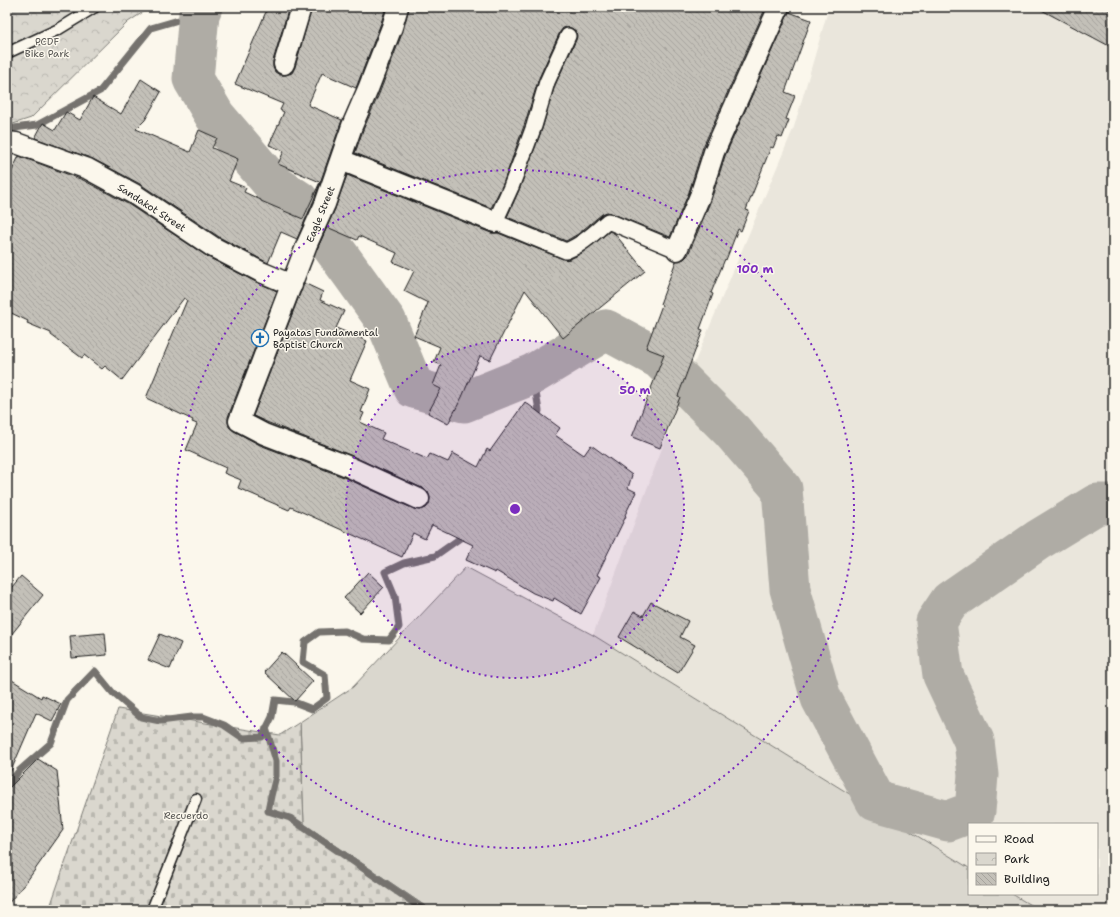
<svg xmlns="http://www.w3.org/2000/svg" width="1120" height="917" font-family="'Shantell Sans',sans-serif">
  <style>
    .built { fill: #eae6dc }
    .grass { fill: #dad7ce; stroke: #7b7a75 }
    .cemetery { fill: url(#cemetery-stones); stroke: #7b7a75 }
    .park { fill: url(#park-crowns); stroke: #7b7a75 }
    .lines { fill: none; stroke-linecap: round; stroke-linejoin: round }
    .stream { stroke: #74726e; stroke-width: 7 }
    .river { stroke: #afaca5; stroke-width: 41 }
    .building { fill: url(#building-back-hatch); stroke: #1c1c1c }
    .service-casing { stroke: #1c1c1c; stroke-width: 13 }
    .pedestrian-casing { stroke: #1c1c1c; stroke-width: 18 }
    .minor-casing { stroke: #1c1c1c; stroke-width: 23 }
    .service { stroke: #fbf7ec; stroke-width: 10 }
    .pedestrian { stroke: #fbf7ec; stroke-width: 15 }
    .minor { stroke: #fbf7ec; stroke-width: 20 }
    .ring { fill: none; stroke: #7b2cbf; stroke-width: 2; stroke-dasharray: 2 4 }
    .labels { text-anchor: middle; stroke-width: 3; stroke-linejoin: round; paint-order: stroke }
    .park-label { font-size: 10px; fill: #555451; stroke: #fbf7ec }
    .street-label { font-size: 10px; fill: #1c1c1c; stroke: #fbf7ec }
    .poi-label { font-size: 10px; fill: #1c1c1c; stroke: #fbf7ec; text-anchor: start }
    .centre { fill: #7b2cbf; stroke: #fbf7ec; stroke-width: 2 }
    .ring-label { font-size: 12px; text-anchor: middle; font-weight: bold; fill: #7b2cbf; stroke: #fbf7ec; stroke-width: 3; stroke-linejoin: round; paint-order: stroke }
  </style>
  <defs>
    <pattern id="cemetery-stones" width="16" height="16" patternUnits="userSpaceOnUse"><rect width="16" height="16" fill="#dad7ce"/><path d="M2 7V4a2 2 0 0 1 4 0v3zM10 15v-3a2 2 0 0 1 4 0v3z" fill="#bab8b0"/></pattern>
    <pattern id="park-crowns" width="20" height="18" patternUnits="userSpaceOnUse"><rect width="20" height="18" fill="#dad7ce"/><path d="M2 6a3 3 0 1 1 6 0M12 15a3 3 0 1 1 6 0" fill="none" stroke="#bab8b0"/></pattern>
    <pattern id="building-back-hatch" width="6" height="6" patternUnits="userSpaceOnUse"><rect width="6" height="6" fill="#c3c0b8"/><path d="M-1 5l2 2M0 0l6 6M5-1l2 2" fill="none" stroke="#a7a49e"/></pattern>
  </defs>
  <rect width="100%" height="100%" fill="#fbf7ec"/>
  <filter id="ink" filterUnits="userSpaceOnUse"><feTurbulence type="fractalNoise" baseFrequency=".025" numOctaves="2"/><feDisplacementMap in="SourceGraphic" scale="8" xChannelSelector="R" yChannelSelector="G"/><feConvolveMatrix kernelMatrix="1 2 1 2 8 2 1 2 1" color-interpolation-filters="sRGB"/></filter>
  <g filter="url(#ink)">
    <polygon class="built" points="829,7 1101,7 1113,15 1113,910 1038,910 1012,894 1097,894 1097,824 969,824 969,868 593,635 688,378 794,127"/>
    <polygon class="grass" points="466,567 593,635 969,868 969,894 1012,894 1032,906 1029,910 431,910 304,824 300,722 353,687"/>
    <polygon class="cemetery" points="118,709 280,735 300,722 304,824 431,910 49,910"/>
    <polygon class="park" points="7,7 151,7 128,22 31,118 7,126"/>
    <g class="lines">
      <g class="stream">
        <polyline points="7,129 37,125 100,91 151,28 199,14"/>
        <polyline points="533,374 539,411 535,421"/>
        <polyline points="266,728 276,761 276,776 271,796 268,811 290,818 424,910"/>
        <polyline points="7,786 19,771 51,743 67,700 95,671 113,693 141,717 160,721 192,717 203,717 224,725 243,738 262,737 272,717 275,700 294,702 312,709 327,698 325,675 303,662 305,642 319,632 345,631 363,639 389,640 399,627 395,596 385,572 404,563 435,556 466,534"/>
      </g>
      <polyline class="river" points="202,7 199,14 193,79 215,116 273,184 299,201 353,275 386,321 414,388 464,402 533,374 606,330 660,359 732,431 782,489 790,589 821,698 876,801 948,821 975,811 978,775 974,741 943,675 936,622 950,601 1038,540 1097,504 1113,504"/>
    </g>
    <g class="building">
      <polygon points="268,7 289,7 273,61 273,67 275,72 280,75 286,75 292,73 295,67 312,7 386,7 381,23 356,88 322,73 308,105 342,120 314,200 297,239 281,232 268,263 219,237 140,184 93,159 35,138 43,123 55,130 66,112 80,120 93,97 121,114 141,79 161,92 145,120 136,129 190,152 199,130 217,138 212,148 238,159 229,181 246,188 244,192 261,200 261,201 303,219 320,182 278,164 284,151 269,145 284,112 280,110 283,104 235,84"/>
      <polygon points="409,7 766,7 703,147 689,192 670,237 611,213 607,212 602,214 578,234 566,241 507,217 519,190 542,129 555,85 576,40 577,36 576,31 571,28 567,27 563,28 560,32 539,78 525,123 503,184 491,208 355,153 363,130 379,94 403,31"/>
      <polygon points="1036,7 1104,7 1113,12 1113,48"/>
      <polygon points="789,12 811,20 785,92 795,96 786,119 789,120 782,138 778,136 773,148 771,147 746,210 749,211 741,231 738,229 726,260 725,259 711,293 713,294 700,329 703,330 678,396 680,397 660,448 632,437 664,355 646,348 662,305 660,304 676,261 684,259 688,255 711,200 725,156"/>
      <polygon points="19,156 83,180 128,204 208,257 256,282 277,291 228,417 228,422 229,427 234,431 260,445 341,476 414,509 420,510 426,508 429,504 430,498 428,492 424,489 350,455 269,423 253,416 304,283 323,292 320,300 344,311 336,328 367,341 350,380 370,389 361,412 364,413 360,422 384,433 381,439 427,459 430,454 448,462 453,453 478,467 487,449 490,451 525,402 560,428 555,435 584,455 591,445 632,475 628,488 636,492 625,515 626,516 597,575 601,577 581,614 554,598 553,601 533,593 496,571 495,573 466,560 473,545 432,525 425,539 413,533 402,557 291,507 289,510 238,488 241,480 224,473 226,468 186,450 197,424 192,422 193,420 146,398 187,300 184,298 122,380 105,366 102,369 84,355 82,358 51,335 51,333 27,323 28,321 7,311 7,181"/>
      <polygon points="347,175 491,233 498,233 563,259 570,259 582,253 610,231 615,234 645,271 563,338 525,290 490,360 480,356 462,397 448,424 428,413 441,389 433,385 441,365 434,362 440,347 414,336 428,303 404,291 414,271 393,262 397,253 359,236 357,240 327,227 317,249 335,209"/>
      <polygon points="368,572 384,587 360,613 344,598"/>
      <polygon points="21,576 43,595 7,640 7,593"/>
      <polygon points="651,602 688,621 680,637 695,645 678,673 619,637 634,611 643,616"/>
      <polygon points="105,633 107,655 72,658 70,636"/>
      <polygon points="160,634 181,643 170,669 148,660"/>
      <polygon points="282,652 313,681 295,701 264,672"/>
      <polygon points="7,677 41,698 42,695 61,704 52,721 36,713 7,780"/>
      <polygon points="38,759 57,771 63,830 27,881 7,905 7,790"/>
    </g>
    <g class="lines">
      <defs>
        <g id="service">
          <polyline points="7,53 59,29 95,7"/>
          <polyline points="152,910 196,799"/>
        </g>
        <path id="pedestrian" d="M568,36L547,82L534,126L527,145L511,187L495,222L566,251C582,245 595,232 608,221L677,250"/>
        <g id="minor">
          <polyline points="398,7 392,27 368,89 352,126 325,204 307,244 239,421 264,434 345,465 419,499"/>
          <polyline points="284,64 301,7"/>
          <polyline points="7,142 16,143 88,169 134,194 213,247 261,272 292,285"/>
          <polyline points="341,160 495,222"/>
          <polyline points="677,250 700,196 714,152 779,7"/>
        </g>
      </defs>
      <use href="#service" class="service-casing"/>
      <use href="#pedestrian" class="pedestrian-casing"/>
      <use href="#minor" class="minor-casing"/>
      <use href="#service" class="service"/>
      <use href="#pedestrian" class="pedestrian"/>
      <use href="#minor" class="minor"/>
    </g>
  </g>
  <circle cx="515" cy="509" r="169" fill="#7b2cbf" fill-opacity=".12"/>
  <g class="ring">
    <circle cx="515" cy="509" r="169"/>
    <circle cx="515" cy="509" r="339"/>
  </g>
  <defs>
    <symbol id="church-ring" viewBox="-11 -11 22 22"><circle r="9.5" fill="#fbf7ec" stroke="#1f6fb2" stroke-width="1.5"/><path d="M-1.2-6h2.4v3.5h3.3v2.4h-3.3V6h-2.4V-.1h-3.3v-2.4h3.3Z" fill="#1f6fb2"/></symbol>
  </defs>
  <g fill-rule="evenodd">
    <use href="#church-ring" x="250" y="328" width="20" height="20"/>
  </g>
  <g class="labels">
    <g class="park-label">
      <text x="47" y="45">PCDF<tspan x="47" dy="12">Bike Park</tspan></text>
      <text x="186" y="819">Recuerdo</text>
    </g>
    <g class="street-label">
      <text transform="translate(152 207) rotate(33)" y="4">Sandakot Street</text>
      <text transform="translate(320 214) rotate(-68)" y="4">Eagle Street</text>
    </g>
    <g class="poi-label">
      <text x="273" y="336">Payatas Fundamental<tspan x="273" dy="12">Baptist Church</tspan></text>
    </g>
  </g>
  <circle cx="515" cy="509" r="6" class="centre"/>
  <g class="ring-label">
    <text x="755" y="273">100 m</text>
    <text x="635" y="394">50 m</text>
  </g>
  <rect width="1120" height="917" fill="none" stroke="#fbf7ec" stroke-width="24"/>
  <rect x="12" y="12" width="1096" height="893" fill="none" stroke="#1c1c1c" stroke-width="1.5" filter="url(#ink)"/>
  <rect x="968" y="823" width="130" height="72" fill="#fbf7ec" stroke="#a29f99"/>
  <rect x="976" y="836" width="20" height="6" fill="#fbf7ec" stroke="#a29f99"/>
  <text x="1004" y="843" font-size="12" fill="#1c1c1c">Road</text>
  <rect x="976" y="853" width="20" height="12" fill="url(#park-crowns)" stroke="#a29f99"/>
  <text x="1004" y="863" font-size="12" fill="#1c1c1c">Park</text>
  <rect x="976" y="873" width="20" height="12" fill="url(#building-back-hatch)" stroke="#a29f99"/>
  <text x="1004" y="883" font-size="12" fill="#1c1c1c">Building</text>
</svg>
